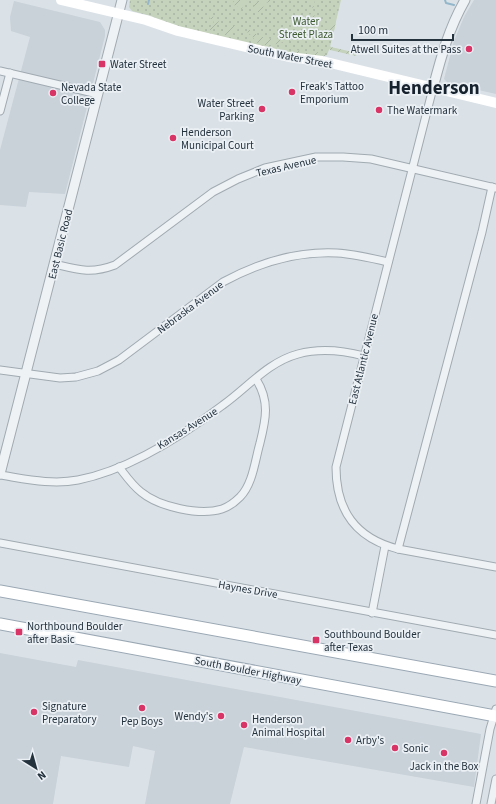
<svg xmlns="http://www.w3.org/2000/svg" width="496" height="804" font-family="'Source Sans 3',sans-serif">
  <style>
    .built { fill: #c9d1d9 }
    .park { fill: url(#park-dots) }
    .garden { fill: url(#garden-furrows) }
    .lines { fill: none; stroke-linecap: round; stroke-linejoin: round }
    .stream { stroke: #93b6cb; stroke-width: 2 }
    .minor-casing { stroke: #a0aab1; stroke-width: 9 }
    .tertiary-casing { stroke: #a0aab1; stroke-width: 11 }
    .primary-casing { stroke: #9aa8b4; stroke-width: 13 }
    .minor { stroke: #eef2f5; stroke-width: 7 }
    .tertiary { stroke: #eef2f5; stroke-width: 9 }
    .secondary { stroke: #fff; stroke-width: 10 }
    .primary { stroke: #fff; stroke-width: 11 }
    .poi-dot { fill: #d83465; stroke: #ebf0f5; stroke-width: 1.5 }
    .labels { text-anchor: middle; stroke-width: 3.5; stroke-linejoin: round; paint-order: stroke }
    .park-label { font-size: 11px; fill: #3f5b31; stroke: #ebf0f5 }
    .poi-label { font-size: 11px; fill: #24323e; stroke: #ebf0f5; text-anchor: start }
    .street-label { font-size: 11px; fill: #24323e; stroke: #ebf0f5 }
    .town-label { font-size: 19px; font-weight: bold; fill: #17222f; stroke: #ebf0f5 }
  </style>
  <defs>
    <pattern id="park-dots" width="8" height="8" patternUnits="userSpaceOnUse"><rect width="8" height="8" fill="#c5d2bc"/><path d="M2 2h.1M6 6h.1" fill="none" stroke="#a9b5a3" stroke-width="1.8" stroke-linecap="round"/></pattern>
    <pattern id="garden-furrows" width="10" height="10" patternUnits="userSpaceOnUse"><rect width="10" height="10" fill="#c5d2bc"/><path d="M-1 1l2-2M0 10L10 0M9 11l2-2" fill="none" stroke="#a9b5a3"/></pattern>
  </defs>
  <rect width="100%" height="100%" fill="#dbe2e7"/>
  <g class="built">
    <polygon points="474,0 496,0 496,94 448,83 444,79 454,41 464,17"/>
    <polygon points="14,1 100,22 105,30 105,36 65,194 29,192 26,207 0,205 0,150 30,37 11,31 10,17"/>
    <polygon points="0,653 76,667 78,660 481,734 474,787 244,747 230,804 145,804 155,751 133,746 129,767 61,756 53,804 0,804"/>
  </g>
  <polygon class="park" points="130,0 341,0 330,47 327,55 292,54 166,23 151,16 132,11 129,7"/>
  <g class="garden">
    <polygon points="235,0 244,0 242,9 232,4"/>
    <polygon points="268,0 275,0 263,4 264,12 253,12 255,2"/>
    <polygon points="313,0 315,0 313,10 317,25 315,25 313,20 308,21 307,15 312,14"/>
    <polygon points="211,15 219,21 212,31 209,29 214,22 209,17"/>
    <polygon points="333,21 336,21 333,36 330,34 327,27 328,24"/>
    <polygon points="230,26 238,26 237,31 231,32 226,35 221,33"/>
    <path d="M248,29L261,37L272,39L284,38L297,31L304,32L302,40C288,37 272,50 259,43C254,40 252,35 247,32Z"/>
    <polygon points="330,46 331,47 357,53 356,56 330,50 328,47"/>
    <polygon points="297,50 307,53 317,52 327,55 322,57 292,54 294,52"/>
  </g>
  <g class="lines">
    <g class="stream">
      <polyline points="445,0 446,3 454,5"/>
      <polyline points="148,4 149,0"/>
    </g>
    <defs>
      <g id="minor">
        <polyline points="0,71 98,94"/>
        <path d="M433,88L336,467C336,510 355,538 398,549L496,567"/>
        <polyline points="0,111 10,73"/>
        <path d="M54,264C79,270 91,274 115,265L213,192L238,179L265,168L316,157H343L371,159L496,188"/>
        <path d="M0,370L60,378L76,377L98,371L119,360L223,282C258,263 297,251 337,253C354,254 371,258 388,262"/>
        <path d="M119,467C126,476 132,485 141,492C159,507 200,516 222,509C228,507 235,502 240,497C253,484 255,460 260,443C266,419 270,401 256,379"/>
        <path d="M0,475C26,479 52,485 78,480C129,470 182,436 223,405C247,388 268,362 298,354C320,348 341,350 364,356"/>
        <polyline points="0,543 496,635"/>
        <polyline points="398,549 482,232 492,187"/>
        <polyline points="372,613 385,546"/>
        <polyline points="476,804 490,729 496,709"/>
        <polyline points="491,804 496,779"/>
      </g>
      <g id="tertiary">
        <path d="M433,88C441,57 449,28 465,0"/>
        <polyline points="0,474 122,0"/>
      </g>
      <g id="primary">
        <polyline points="0,591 496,681"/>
        <polyline points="0,624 496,716"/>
      </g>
    </defs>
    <use href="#minor" class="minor-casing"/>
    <use href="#tertiary" class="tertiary-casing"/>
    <use href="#primary" class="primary-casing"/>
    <use href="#minor" class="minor"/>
    <use href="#tertiary" class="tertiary"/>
    <polyline class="secondary" points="61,0 146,20 178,31 289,57 322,61 496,103"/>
    <use href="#primary" class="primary"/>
  </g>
  <g class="poi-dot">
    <circle cx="469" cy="49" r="4"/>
    <rect x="98" y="60" width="8" height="8" rx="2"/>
    <circle cx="292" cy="92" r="4"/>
    <circle cx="53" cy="93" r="4"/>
    <circle cx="262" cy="109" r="4"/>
    <circle cx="379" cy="110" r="4"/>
    <circle cx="173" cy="138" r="4"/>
    <rect x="15" y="628" width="8" height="8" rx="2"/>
    <rect x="312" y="636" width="8" height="8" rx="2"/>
    <circle cx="142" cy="708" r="4"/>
    <circle cx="34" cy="712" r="4"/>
    <circle cx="221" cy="716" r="4"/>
    <circle cx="244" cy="725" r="4"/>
    <circle cx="348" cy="740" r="4"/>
    <circle cx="395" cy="748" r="4"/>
    <circle cx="444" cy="753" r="4"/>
  </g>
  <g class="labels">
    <g class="park-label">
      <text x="306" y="25">Water<tspan x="306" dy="13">Street Plaza</tspan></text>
    </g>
    <g class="poi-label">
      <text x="461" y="53" text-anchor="end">Atwell Suites at the Pass</text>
      <text x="110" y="68">Water Street</text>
      <text x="300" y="90">Freak's Tattoo<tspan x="300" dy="13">Emporium</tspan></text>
      <text x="61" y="91">Nevada State<tspan x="61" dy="13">College</tspan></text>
      <text x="254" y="107" text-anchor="end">Water Street<tspan x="254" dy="13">Parking</tspan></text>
      <text x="387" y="114">The Watermark</text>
      <text x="181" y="136">Henderson<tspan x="181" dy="13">Municipal Court</tspan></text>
      <text x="27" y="630">Northbound Boulder<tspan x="27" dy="13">after Basic</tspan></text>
      <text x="324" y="638">Southbound Boulder<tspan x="324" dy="13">after Texas</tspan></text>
      <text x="42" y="710">Signature<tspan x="42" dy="13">Preparatory</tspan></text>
      <text x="213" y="720" text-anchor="end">Wendy's</text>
      <text x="252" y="723">Henderson<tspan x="252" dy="13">Animal Hospital</tspan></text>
      <text x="142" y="725" text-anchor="middle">Pep Boys</text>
      <text x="356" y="744">Arby's</text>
      <text x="403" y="752">Sonic</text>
      <text x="444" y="770" text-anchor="middle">Jack in the Box</text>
    </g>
    <g class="street-label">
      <text transform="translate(290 56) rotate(11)" y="4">South Water Street</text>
      <text transform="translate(286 166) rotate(-13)" y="4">Texas Avenue</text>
      <text transform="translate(60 244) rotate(-76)" y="4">East Basic Road</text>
      <text transform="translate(190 307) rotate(-37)" y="4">Nebraska Avenue</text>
      <text transform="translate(363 359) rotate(-76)" y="4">East Atlantic Avenue</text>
      <text transform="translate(187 428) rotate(-32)" y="4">Kansas Avenue</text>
      <text transform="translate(248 589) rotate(10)" y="4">Haynes Drive</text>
      <text transform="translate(248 670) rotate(11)" y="4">South Boulder Highway</text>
    </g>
    <g class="town-label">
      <text x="434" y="94">Henderson</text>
    </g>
  </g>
  <g transform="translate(36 768) rotate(143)" stroke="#ebf0f5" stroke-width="3" paint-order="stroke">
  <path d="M0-3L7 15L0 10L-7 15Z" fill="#24323e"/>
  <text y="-6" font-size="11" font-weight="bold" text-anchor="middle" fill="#24323e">N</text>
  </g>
  <path d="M352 34v6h101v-6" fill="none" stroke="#24323e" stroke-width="2"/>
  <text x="358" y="34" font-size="12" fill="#24323e" stroke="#ebf0f5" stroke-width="3" paint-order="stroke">100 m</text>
</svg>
